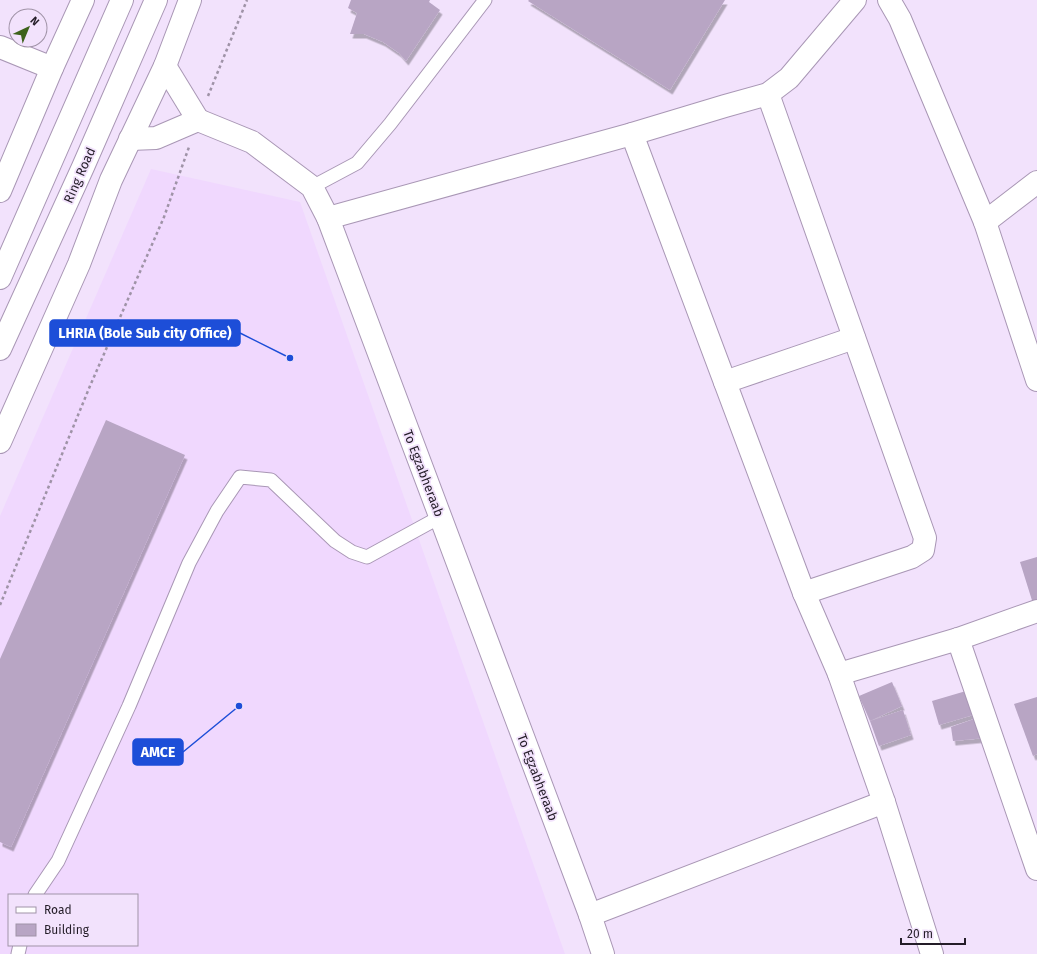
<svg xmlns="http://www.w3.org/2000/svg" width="1037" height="954" font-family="'Fira Sans',sans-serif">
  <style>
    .built { fill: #f0d8fe; fill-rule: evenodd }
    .building { fill: #b8a5c4; filter: url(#shadow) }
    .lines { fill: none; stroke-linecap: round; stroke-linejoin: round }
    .service-casing { stroke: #a997b5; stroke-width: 15 }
    .minor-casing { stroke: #a997b5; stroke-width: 24 }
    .secondary-casing { stroke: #a997b5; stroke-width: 24 }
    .trunk-casing { stroke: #a997b5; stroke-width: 24 }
    .path { stroke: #9f93a7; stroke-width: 2.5; stroke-dasharray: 3 3; stroke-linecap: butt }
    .service { stroke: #fff; stroke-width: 13 }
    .minor { stroke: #fff; stroke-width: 22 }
    .secondary { stroke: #fff; stroke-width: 22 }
    .trunk { stroke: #fff; stroke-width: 22 }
    .labels { text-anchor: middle; stroke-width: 3.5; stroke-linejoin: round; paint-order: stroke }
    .street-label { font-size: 13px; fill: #241d28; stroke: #f2e2fc }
    .leader { fill: none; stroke: #1d4ed8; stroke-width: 1.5 }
    .callout-dot { fill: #1d4ed8; stroke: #f2e2fc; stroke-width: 1.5 }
    .callout { fill: #1d4ed8; stroke: #1d4ed8; stroke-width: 1.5 }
    .callout-label { font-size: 14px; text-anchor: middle; font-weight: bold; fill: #fff }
  </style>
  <defs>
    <filter id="shadow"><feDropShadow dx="2.5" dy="4.5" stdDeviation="0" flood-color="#0004"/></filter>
  </defs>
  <rect width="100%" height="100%" fill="#f2e2fc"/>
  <path class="built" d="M151,169L300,202L565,954H0V516ZM9,895H137V945H9Z"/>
  <g class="building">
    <polygon points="351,0 430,0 429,2 440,10 406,61 399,53 383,42 364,34 350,34 357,13 348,8"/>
    <polygon points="529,0 725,0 670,90 528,1"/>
    <polygon points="106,420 185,455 11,847 0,842 0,659"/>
    <polygon points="1037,557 1037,609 1035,610 1020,562"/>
    <polygon points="892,682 902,706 870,721 859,696"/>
    <polygon points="966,691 973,715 939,725 932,701"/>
    <polygon points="1037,697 1037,754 1033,756 1014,704"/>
    <polygon points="903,710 911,735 879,746 870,721"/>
    <polygon points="977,718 985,738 953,741 951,727"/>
  </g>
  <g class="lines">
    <defs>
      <g id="service">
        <polyline points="312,187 357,163 390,124 485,0"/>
        <polyline points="35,895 58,861 129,706 189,563 217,511 240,477 271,480 335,541 352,552 367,557 440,517"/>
        <polyline points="18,954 20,945"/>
      </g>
      <g id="minor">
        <polyline points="889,0 900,19 985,222 1037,380"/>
        <polyline points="0,47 52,68"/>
        <polyline points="768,94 925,538 923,550 912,557 804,593"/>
        <polyline points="632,134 804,593 839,674 884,802 932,954"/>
        <polyline points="328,218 632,134 725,106 768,94 789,78 855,0"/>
        <polyline points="985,222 1037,182"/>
        <polyline points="725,382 854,338"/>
        <polyline points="958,639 1037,869"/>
        <polyline points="839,674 958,639 1037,611"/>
        <polyline points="590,915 884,802"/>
      </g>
      <g id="secondary">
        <polyline points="165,66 198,120"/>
        <polyline points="130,139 156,138 198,120 252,142 312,187 328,218 590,915 603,954"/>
      </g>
      <g id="trunk">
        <polyline points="0,191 52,68 83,0"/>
        <polyline points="0,278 122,0"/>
        <polyline points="0,349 83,167 156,0"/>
        <polyline points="0,442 79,264 111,180 165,66 190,0"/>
      </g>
    </defs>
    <use href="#service" class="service-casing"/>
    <use href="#minor" class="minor-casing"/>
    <use href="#secondary" class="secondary-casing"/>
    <use href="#trunk" class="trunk-casing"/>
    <g class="path">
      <polyline points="208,96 247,0"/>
      <polyline points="0,605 90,386 164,217 189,147"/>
    </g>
    <use href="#service" class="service"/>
    <use href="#minor" class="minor"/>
    <use href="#secondary" class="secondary"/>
    <use href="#trunk" class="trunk"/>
  </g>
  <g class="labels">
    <g class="street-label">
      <text transform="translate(79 175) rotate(-66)" y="5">Ring Road</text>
      <text transform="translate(424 473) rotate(69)" y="5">To Egzabheraab</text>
      <text transform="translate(538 777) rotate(69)" y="5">To Egzabheraab</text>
    </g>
  </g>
  <path class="leader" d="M290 358L240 333M239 706L183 752"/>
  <g class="callout-dot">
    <circle cx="290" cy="358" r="4"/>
    <circle cx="239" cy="706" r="4"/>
  </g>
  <g class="callout">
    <rect x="50" y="320" width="190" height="26" rx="4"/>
    <rect x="133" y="739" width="50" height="26" rx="4"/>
  </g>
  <g class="callout-label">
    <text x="145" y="338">LHRIA (Bole Sub city Office)</text>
    <text x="158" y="757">AMCE</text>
  </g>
  <rect x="8" y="894" width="130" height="52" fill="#f2e2fc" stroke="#a093a7"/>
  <rect x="16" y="907" width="20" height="6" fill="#ffffff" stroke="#a093a7"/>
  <text x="44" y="914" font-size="12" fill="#241d28">Road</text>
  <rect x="16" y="924" width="20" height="12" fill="#b8a5c4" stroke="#a093a7"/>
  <text x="44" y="934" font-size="12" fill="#241d28">Building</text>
  <g transform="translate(28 28) rotate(44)"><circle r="19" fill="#f2e2fc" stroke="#a093a7"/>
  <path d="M0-3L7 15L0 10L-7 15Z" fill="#3d621b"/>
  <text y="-6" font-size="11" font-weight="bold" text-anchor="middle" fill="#241d28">N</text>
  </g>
  <path d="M901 938v6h64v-6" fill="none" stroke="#241d28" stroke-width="2"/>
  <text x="907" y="938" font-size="12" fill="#241d28" stroke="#f2e2fc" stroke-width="3" paint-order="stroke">20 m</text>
</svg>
